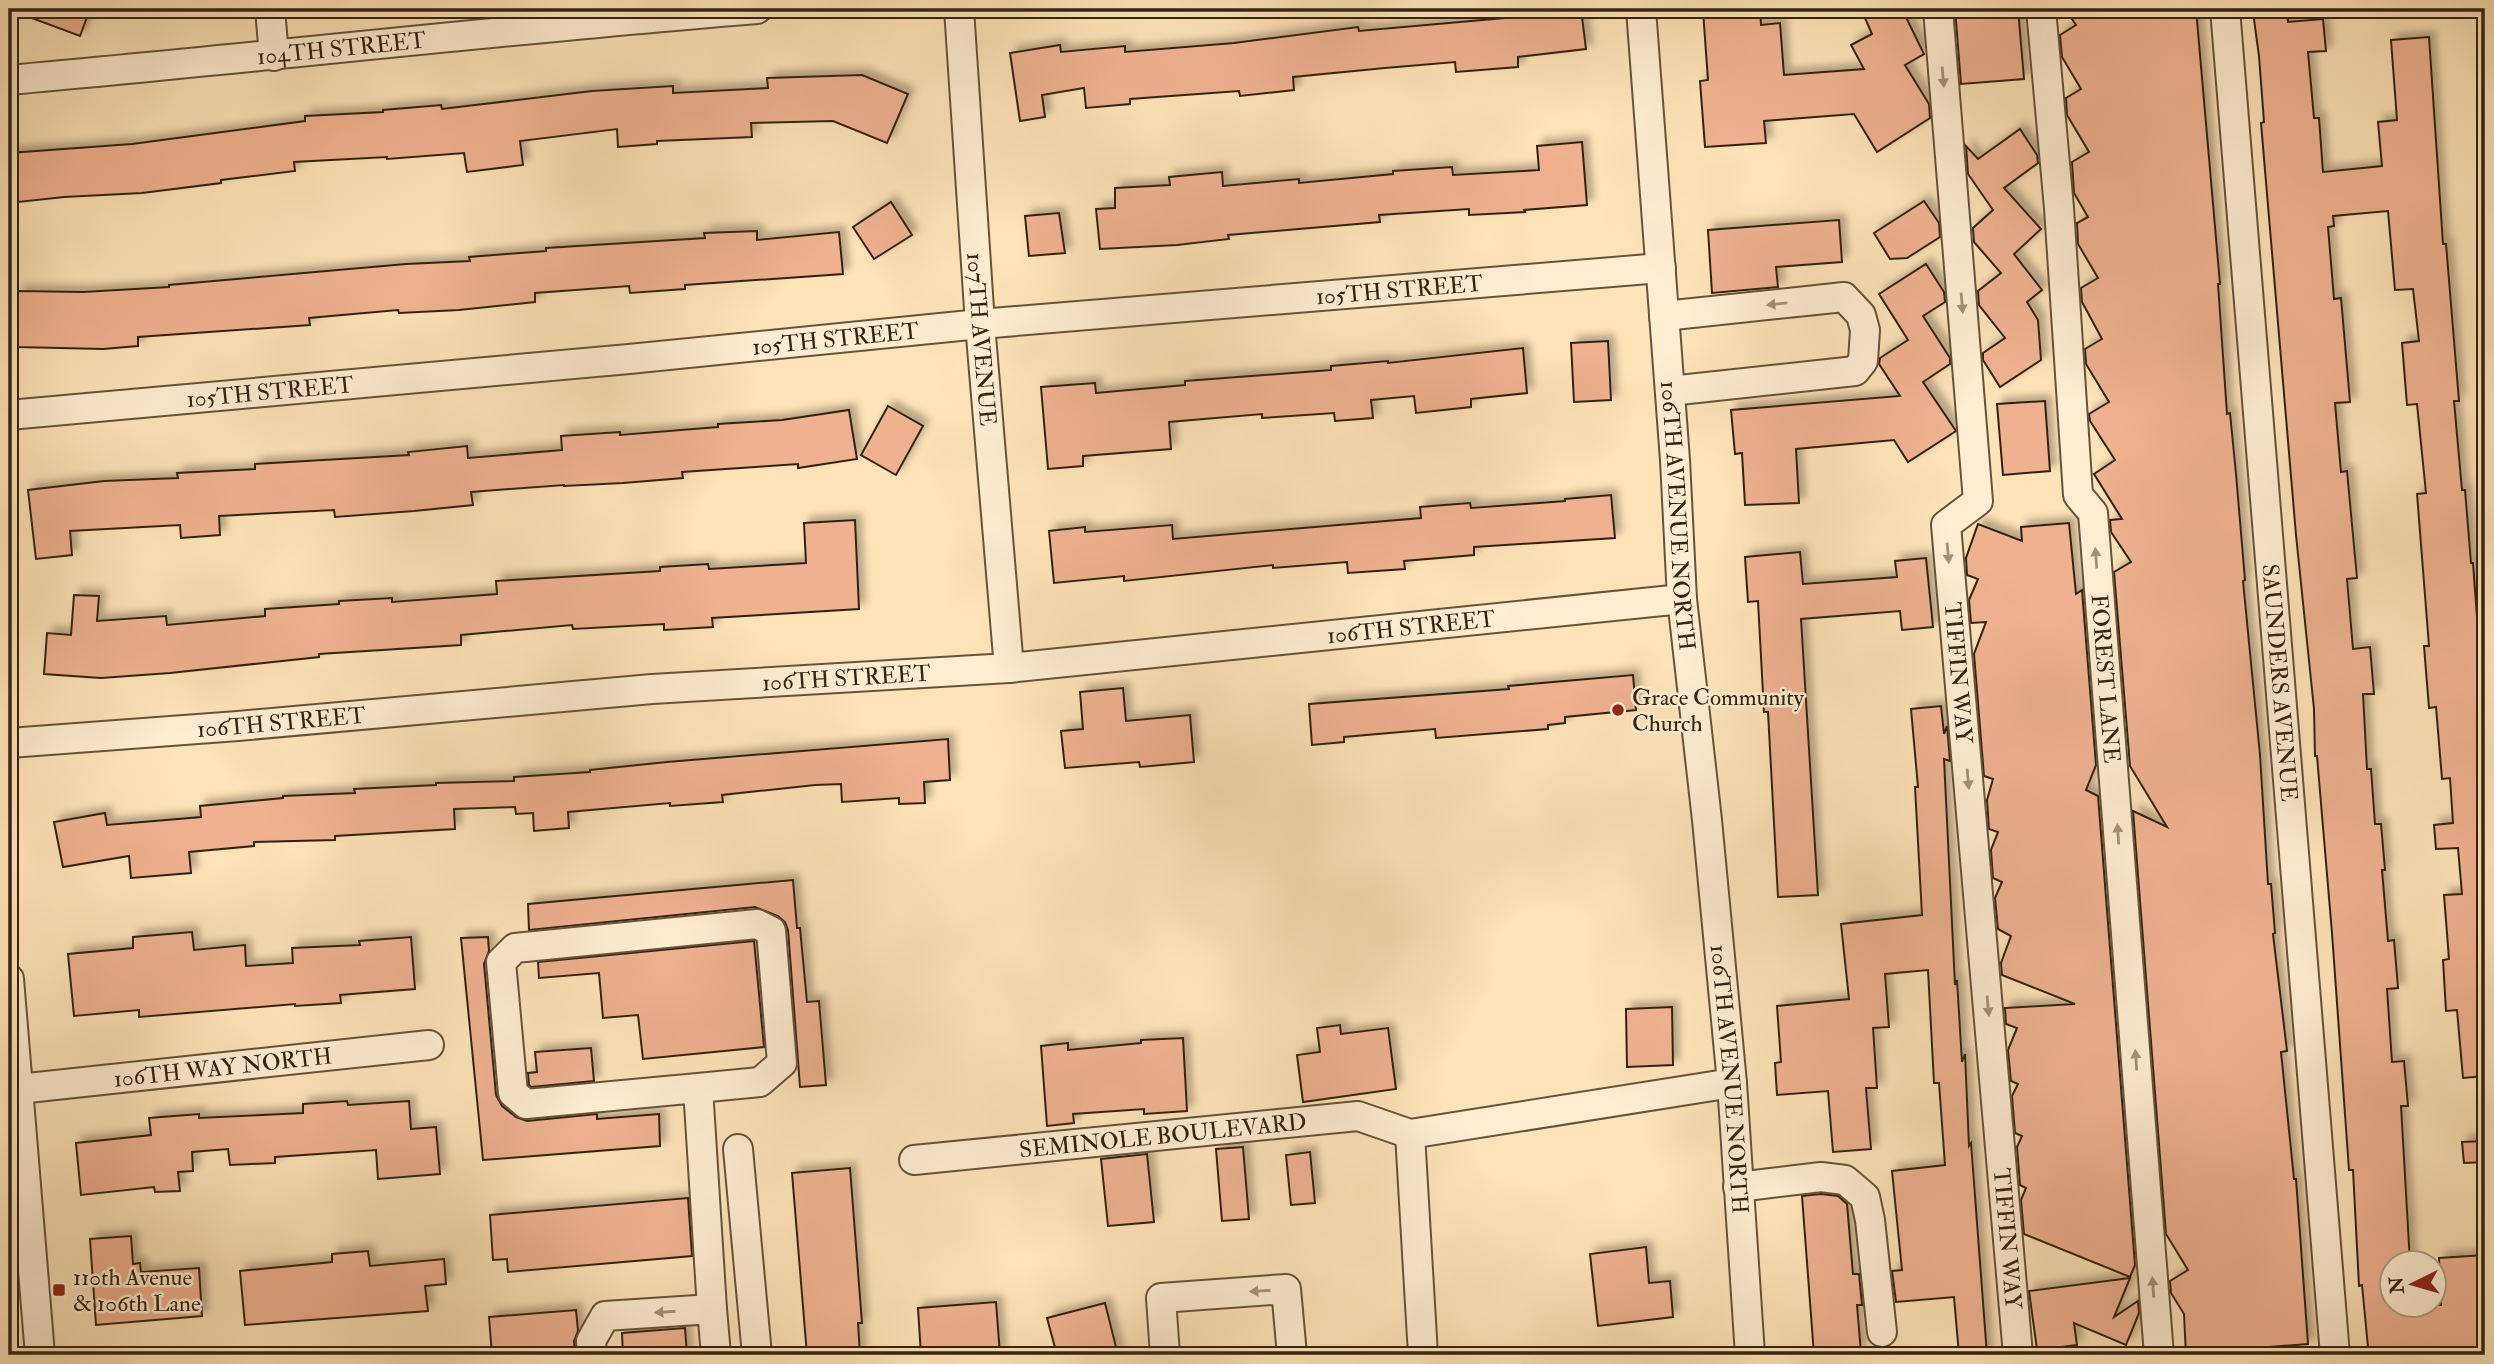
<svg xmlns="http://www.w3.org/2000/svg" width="2494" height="1364" font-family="'IM FELL Double Pica',serif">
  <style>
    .building { fill: #efb190; stroke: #332310; stroke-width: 2; filter: url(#shadow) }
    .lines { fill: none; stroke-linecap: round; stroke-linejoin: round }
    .minor-casing { stroke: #66533a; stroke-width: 32 }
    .minor { stroke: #feedd1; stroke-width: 28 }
    .oneway { fill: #a3927a }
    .poi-dot { fill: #8f2418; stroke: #feedd1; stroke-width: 2.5 }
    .labels { text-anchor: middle; stroke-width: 5; stroke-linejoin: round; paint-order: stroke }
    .street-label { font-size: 23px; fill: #332310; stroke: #feedd1 }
    .poi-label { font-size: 23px; fill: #332310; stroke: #feedd1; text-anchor: start }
  </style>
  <defs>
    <filter id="shadow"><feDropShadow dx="6" dy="-6" stdDeviation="3.5" flood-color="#0004"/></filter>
  </defs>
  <rect width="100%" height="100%" fill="#fee3b8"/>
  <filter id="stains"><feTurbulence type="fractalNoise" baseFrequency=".00286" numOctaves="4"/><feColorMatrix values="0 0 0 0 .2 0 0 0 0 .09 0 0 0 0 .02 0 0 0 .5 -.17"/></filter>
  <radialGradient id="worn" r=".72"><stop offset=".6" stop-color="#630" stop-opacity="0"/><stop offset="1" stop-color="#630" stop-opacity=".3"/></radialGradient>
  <g class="building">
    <polygon points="13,9 90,9 80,36 13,11"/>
    <polygon points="1560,9 1581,9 1586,49 1518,57 1518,67 1456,72 1455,62 1385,68 1293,77 1294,90 1240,96 1239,91 1130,99 1130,104 1086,108 1084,88 1042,95 1045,117 1020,121 1010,53 1060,45 1061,52 1125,46 1125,52 1234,43 1358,27 1359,31 1527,16 1527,13"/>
    <polygon points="1731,9 1760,9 1761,25 1780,23 1784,75 1864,69 1851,45 1872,34 1861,9 1902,9 1924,54 1905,65 1929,104 1930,118 1877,152 1854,114 1764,121 1766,143 1705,147 1700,81 1708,80 1703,11"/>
    <polygon points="1955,9 2018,9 2024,79 1961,84"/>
    <polygon points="2065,9 2196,9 2220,284 2218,284 2227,414 2230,413 2236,474 2245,580 2243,581 2260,755 2268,884 2271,884 2275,933 2273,934 2287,1051 2281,1052 2294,1179 2296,1179 2308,1344 2232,1350 2233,1355 2186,1355 2184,1314 2171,1293 2170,1281 2188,1270 2166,1234 2133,811 2167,827 2130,766 2114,572 2131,562 2111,532 2110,520 2122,519 2094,474 2115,460 2090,421 2089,414 2109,402 2086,364 2085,349 2102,339 2082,302 2081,288 2098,278 2078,244 2077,223 2088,217 2074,193 2072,162 2089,152 2067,115 2066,98 2081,89 2062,57 2060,35 2076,25"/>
    <polygon points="2287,10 2288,22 2323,19 2326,51 2308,52 2314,118 2319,118 2323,172 2382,166 2378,122 2397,120 2391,40 2429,37 2443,244 2446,244 2459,401 2454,401 2462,490 2465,490 2471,563 2473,563 2485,726 2485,1076 2463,1078 2457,1010 2446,1011 2443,960 2449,959 2444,895 2462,894 2458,848 2436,849 2434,825 2453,823 2450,778 2442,779 2436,707 2429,708 2424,646 2429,646 2417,494 2426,493 2417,404 2407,405 2402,343 2419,341 2413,289 2395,290 2388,211 2333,216 2334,226 2328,227 2334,299 2341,298 2350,402 2335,403 2341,472 2347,471 2357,578 2347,579 2353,649 2370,647 2374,694 2363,694 2367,769 2371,769 2375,824 2381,824 2385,870 2382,870 2388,941 2394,940 2398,988 2387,989 2392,1062 2404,1061 2408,1106 2401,1106 2410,1263 2392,1263 2392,1305 2441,1305 2439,1258 2485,1255 2485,1355 2373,1355 2373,1347 2368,1347 2362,1285 2359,1286 2353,1170 2349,1170 2332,933 2317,756 2315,756 2314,709 2296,535 2261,123 2264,122 2259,56 2253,12"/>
    <polygon points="862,75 908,94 887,143 833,121 751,123 752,137 657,141 657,144 618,147 617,129 520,141 523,165 467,172 464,153 387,159 387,157 294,162 295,171 221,180 221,183 142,193 64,197 9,203 9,153 132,144 305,121 305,116 383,112 383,110 441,105 442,109 592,91 673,86 673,93 768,88 767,78"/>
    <polygon points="2020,129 2037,155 2038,163 2004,188 2041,229 2014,254 2042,290 2027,302 2038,320 2041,360 2000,387 1983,360 1983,353 2005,338 1979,305 1978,291 2001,273 1974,242 1973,228 1993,210 1968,174 1966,146 1978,159"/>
    <polygon points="1582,142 1587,205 1524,210 1525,212 1469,215 1469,209 1379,215 1380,222 1228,235 1229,239 1177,245 1100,249 1096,209 1115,208 1115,188 1170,185 1169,177 1222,172 1223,186 1299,179 1299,183 1393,174 1393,171 1452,167 1453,175 1539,170 1537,146"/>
    <polygon points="1924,201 1939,223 1940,237 1907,258 1890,259 1874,233"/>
    <polygon points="891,202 912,235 874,259 853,227"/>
    <polygon points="1059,213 1065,253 1029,256 1025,216"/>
    <polygon points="1839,220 1842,262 1776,267 1778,287 1712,293 1708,230"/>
    <polygon points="757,231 757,240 839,232 843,274 685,285 685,289 630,293 629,286 535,293 535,302 459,310 399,313 398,310 309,318 310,325 138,337 138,346 103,349 17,347 18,291 83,292 169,287 169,285 406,264 470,261 469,257 546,251 546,248 705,238 704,233"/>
    <polygon points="1926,264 1944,292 1945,302 1923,316 1950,358 1950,364 1923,382 1956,431 1908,462 1894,440 1796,449 1799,503 1745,505 1742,453 1735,454 1731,410 1900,396 1879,364 1880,358 1908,340 1879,294"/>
    <polygon points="1608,341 1611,400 1574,402 1571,343"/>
    <polygon points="1523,348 1527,393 1471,399 1471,407 1416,413 1414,396 1371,400 1373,418 1335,421 1334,413 1262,418 1262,414 1169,422 1171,449 1083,456 1083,466 1048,469 1041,387 1095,383 1096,393 1185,385 1185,381 1331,370 1331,366 1388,361 1388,363"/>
    <polygon points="2045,401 2050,471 2003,475 1997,404"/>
    <polygon points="888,406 923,426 896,475 861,455"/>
    <polygon points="849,410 857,459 798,468 798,464 682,472 683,478 623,483 564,486 564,485 471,492 473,505 414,511 335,517 334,510 219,516 220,535 181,538 180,525 70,531 72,555 36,559 28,490 104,481 178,478 177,473 255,469 255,464 409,455 408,452 467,446 468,458 562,450 561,436 620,432 620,435 718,427 718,424 782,420"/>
    <polygon points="1611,495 1615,538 1474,547 1474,555 1404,561 1405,569 1348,573 1347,562 1273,568 1273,565 1124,581 1124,576 1054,583 1049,531 1085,527 1085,532 1172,525 1173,539 1421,518 1420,507 1470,503 1471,508 1565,501 1565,499"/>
    <polygon points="855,520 859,609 712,618 713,627 664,630 664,624 573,629 572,625 461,635 461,645 319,654 319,657 170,673 101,678 44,674 47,633 71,635 74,595 99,596 97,621 166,616 167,625 265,616 265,609 339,604 339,601 392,598 392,602 497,594 496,581 660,571 660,567 708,564 709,569 806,563 804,523"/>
    <polygon points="2069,523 2076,594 2082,590 2096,765 2086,790 2098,796 2135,1265 2130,1277 2024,1234 2021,1200 2026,1188 2020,1185 2017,1147 2022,1136 2015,1133 2012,1096 2018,1084 2011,1081 2008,1050 2017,1028 2006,1024 2005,1008 2075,1004 2002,975 2001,963 2011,936 1998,929 1995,898 2002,882 1993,878 1991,850 1998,832 1989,829 1987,800 1993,779 1984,776 1974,654 1986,622 1971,623 1969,600 1978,579 1967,575 1966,558 1978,524 2022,541 2021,527"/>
    <polygon points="1800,552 1803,584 1897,577 1895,561 1926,558 1933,627 1902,630 1900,611 1801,619 1818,895 1778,897 1768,712 1764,712 1758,601 1748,602 1745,557"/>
    <polygon points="1633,675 1636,710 1565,717 1565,723 1548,725 1548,729 1436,738 1435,729 1344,737 1344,742 1312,745 1309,704 1509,689 1508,686"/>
    <polygon points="1123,688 1126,721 1190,715 1194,762 1140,767 1139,762 1065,768 1061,731 1083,729 1080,692"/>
    <polygon points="1941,706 1944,734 1947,726 1950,761 1944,759 1955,985 1957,980 1962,1062 1965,1054 1969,1146 1971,1143 1987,1355 1959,1355 1954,1297 1896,1302 1892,1271 1902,1270 1892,1171 1945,1165 1939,1083 1934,1083 1928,970 1885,974 1889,1027 1873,1028 1877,1088 1866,1088 1871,1149 1833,1152 1828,1091 1777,1095 1775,1063 1781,1062 1777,1006 1849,999 1841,924 1922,915 1915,787 1918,787 1911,709"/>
    <polygon points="948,739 950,780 924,782 925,803 899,804 899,798 842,802 841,784 815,785 722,795 723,802 670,806 670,803 568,812 569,828 534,831 533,813 516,814 515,807 454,809 455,829 335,836 335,840 254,842 254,846 189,852 191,873 131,878 129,856 63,867 54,822 105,813 107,825 201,817 200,806 283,798 283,796 355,793 354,789 436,785 436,783 514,781 514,777 590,772 590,770 667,762"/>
    <polygon points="793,880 797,928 800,928 807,1002 819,1001 826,1085 800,1087 788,930 785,922 778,916 755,907 529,930 528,904"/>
    <polygon points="192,932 194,950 245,945 246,966 293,963 292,948 360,945 359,941 411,937 415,989 340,995 341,1003 295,1006 295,1004 139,1017 139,1010 74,1016 68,954 133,948 133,937"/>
    <polygon points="488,937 489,951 484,964 496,1095 502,1106 516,1117 527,1121 597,1114 597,1119 659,1114 660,1146 483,1160 461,938"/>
    <polygon points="754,941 764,1047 643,1059 638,1015 603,1018 599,973 539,978 538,962"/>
    <polygon points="1672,1007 1673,1065 1627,1067 1626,1009"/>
    <polygon points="1340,1025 1341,1034 1388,1028 1396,1089 1303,1102 1297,1055 1320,1052 1317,1028"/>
    <polygon points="1183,1038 1187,1111 1144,1114 1144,1109 1073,1114 1074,1123 1047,1126 1041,1046 1068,1043 1068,1050 1141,1043 1141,1040"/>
    <polygon points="591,1048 594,1081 531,1087 529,1085 528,1073 537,1072 535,1052"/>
    <polygon points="347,1101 348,1105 409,1101 411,1129 436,1127 440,1174 378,1179 376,1150 275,1157 275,1163 230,1165 228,1149 192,1152 193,1171 178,1172 180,1191 155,1192 154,1187 81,1195 76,1143 151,1135 149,1118 199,1114 199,1118 303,1113 303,1104"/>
    <polygon points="2485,1141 2485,1162 2464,1163 2462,1142"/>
    <polygon points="1243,1147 1249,1219 1222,1221 1216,1149"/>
    <polygon points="1310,1152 1315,1203 1291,1205 1286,1155"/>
    <polygon points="1147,1154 1154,1222 1108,1226 1101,1159"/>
    <polygon points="850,1168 862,1323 858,1323 860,1355 807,1355 792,1173"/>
    <polygon points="1821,1194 1838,1196 1847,1204 1853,1274 1859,1274 1862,1305 1857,1305 1861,1353 1814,1355 1802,1196"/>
    <polygon points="688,1198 692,1256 508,1272 507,1259 493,1260 490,1215"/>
    <polygon points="131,1236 133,1264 140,1263 141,1272 199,1268 202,1316 96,1325 90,1239"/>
    <polygon points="1646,1247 1649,1283 1670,1281 1673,1317 1598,1326 1590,1254"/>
    <polygon points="368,1251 370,1266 444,1259 446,1284 425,1286 428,1311 245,1325 240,1271 332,1262 332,1254"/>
    <polygon points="2130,1278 2114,1317 2138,1301 2139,1313 2126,1345 2074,1323 2077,1345 2037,1350 2029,1291"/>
    <polygon points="996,1302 1000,1355 921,1355 918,1308"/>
    <polygon points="1105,1303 1118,1355 1057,1355 1047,1318"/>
    <polygon points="576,1310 578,1331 574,1341 575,1355 492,1355 489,1317"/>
    <polygon points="685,1328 687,1355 623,1355 622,1333"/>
  </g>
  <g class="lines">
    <defs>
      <g id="minor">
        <polyline points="270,9 274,56"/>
        <path id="s1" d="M959,9L980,324L1009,668"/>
        <path id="s2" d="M1641,9L1675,460L1682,599L1707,820L1732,1083L1750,1355"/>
        <path id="s3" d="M1938,9L1978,501L1946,525L2018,1355"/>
        <path id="s4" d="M2041,9L2059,208L2078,495L2093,513L2159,1355"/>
        <path id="s5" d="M2225,9L2335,1355"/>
        <path id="s6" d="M9,80C258,58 507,29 757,9"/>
        <polyline points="1664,316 1844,297 1861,315 1865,330 1863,361 1855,371 1670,391"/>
        <path id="s7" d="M9,415L629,359L980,324L1661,268"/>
        <path id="s8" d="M9,743L238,726L652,689L1009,668L1682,599"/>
        <polyline points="9,979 40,1355"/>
        <polyline points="698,1088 526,1104 513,1093 501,962 515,948 757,924 771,931 782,1063 760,1082 698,1088 712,1309"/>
        <path id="s9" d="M9,1090L429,1045"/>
        <polyline points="1410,1134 1423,1355"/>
        <polyline points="738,1149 757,1355"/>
        <path id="s10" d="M914,1160L1358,1116L1410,1134L1732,1083"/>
        <polyline points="1738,1187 1821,1177 1845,1180 1865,1197 1870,1220 1882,1332"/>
        <polyline points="592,1355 591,1341 605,1316 712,1309 716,1355"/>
        <polyline points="1165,1355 1161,1298 1286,1289 1292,1355"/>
      </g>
    </defs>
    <use href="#minor" class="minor-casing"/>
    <use href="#minor" class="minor"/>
  </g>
  <defs><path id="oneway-solid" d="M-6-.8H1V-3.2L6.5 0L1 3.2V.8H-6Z" transform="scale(1.75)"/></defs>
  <g class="oneway">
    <use href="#oneway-solid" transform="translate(1943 77) rotate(85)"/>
    <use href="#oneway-solid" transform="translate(1962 303) rotate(85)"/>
    <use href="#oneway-solid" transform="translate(1777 304) rotate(174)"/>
    <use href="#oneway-solid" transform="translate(1948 553) rotate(85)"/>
    <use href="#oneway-solid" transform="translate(2096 558) rotate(-94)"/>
    <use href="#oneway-solid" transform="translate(1968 779) rotate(85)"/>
    <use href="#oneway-solid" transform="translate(2118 834) rotate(-94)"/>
    <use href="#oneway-solid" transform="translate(1988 1006) rotate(85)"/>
    <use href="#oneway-solid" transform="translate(2136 1060) rotate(-94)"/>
    <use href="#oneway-solid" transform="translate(2153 1287) rotate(-94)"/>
    <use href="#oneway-solid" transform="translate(1260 1291) rotate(176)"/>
    <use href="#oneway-solid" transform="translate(665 1312) rotate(176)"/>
  </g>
  <g class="poi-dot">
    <circle cx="1618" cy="710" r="7"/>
    <rect x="52" y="1283" width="14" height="14" rx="3.5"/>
  </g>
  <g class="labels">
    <g class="street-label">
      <text dy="8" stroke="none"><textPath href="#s6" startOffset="334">104TH STREET</textPath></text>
      <text dy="8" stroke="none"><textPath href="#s7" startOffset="1396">105TH STREET</textPath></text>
      <text dy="8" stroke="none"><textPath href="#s1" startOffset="331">107TH AVENUE</textPath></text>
      <text dy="8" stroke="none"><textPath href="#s7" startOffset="830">105TH STREET</textPath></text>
      <text dy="8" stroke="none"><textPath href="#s7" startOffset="262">105TH STREET</textPath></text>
      <text dy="8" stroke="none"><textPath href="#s2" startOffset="508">106TH AVENUE NORTH</textPath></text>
      <text dy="8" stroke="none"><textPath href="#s8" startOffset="1407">106TH STREET</textPath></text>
      <text dy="8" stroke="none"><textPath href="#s3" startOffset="682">TIFFIN WAY</textPath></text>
      <text dy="8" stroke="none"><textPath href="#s8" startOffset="840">106TH STREET</textPath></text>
      <text dy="8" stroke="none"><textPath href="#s4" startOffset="677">FOREST LANE</textPath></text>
      <text dy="8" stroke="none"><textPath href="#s5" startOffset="676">SAUNDERS AVENUE</textPath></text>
      <text dy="8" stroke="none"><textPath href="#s8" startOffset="273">106TH STREET</textPath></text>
      <text dy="8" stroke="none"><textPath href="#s9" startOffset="215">106TH WAY NORTH</textPath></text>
      <text dy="8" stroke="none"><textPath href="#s2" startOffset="1074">106TH AVENUE NORTH</textPath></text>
      <text dy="8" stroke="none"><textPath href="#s10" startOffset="250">SEMINOLE BOULEVARD</textPath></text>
      <text dy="8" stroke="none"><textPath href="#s3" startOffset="1250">TIFFIN WAY</textPath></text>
    </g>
    <g class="poi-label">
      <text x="1632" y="705">Grace Community<tspan x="1632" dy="26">Church</tspan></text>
      <text x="73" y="1285">110th Avenue<tspan x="73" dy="26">&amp; 106th Lane</tspan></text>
    </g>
  </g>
  <rect width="2494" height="1364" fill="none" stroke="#fee3b8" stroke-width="35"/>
  <rect x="10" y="10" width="2473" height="1343" fill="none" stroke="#332310" stroke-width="3.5"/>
  <rect x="18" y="18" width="2459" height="1329" fill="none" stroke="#332310" stroke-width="2"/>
  <g transform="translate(2413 1284) rotate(265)"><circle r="33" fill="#feedd1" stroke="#ad9c84" stroke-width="2"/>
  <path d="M0-5L12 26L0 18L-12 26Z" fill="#8f2418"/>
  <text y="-10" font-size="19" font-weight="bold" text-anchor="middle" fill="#332310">N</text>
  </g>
  <rect width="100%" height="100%" filter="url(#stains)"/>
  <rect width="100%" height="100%" fill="url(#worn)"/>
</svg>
